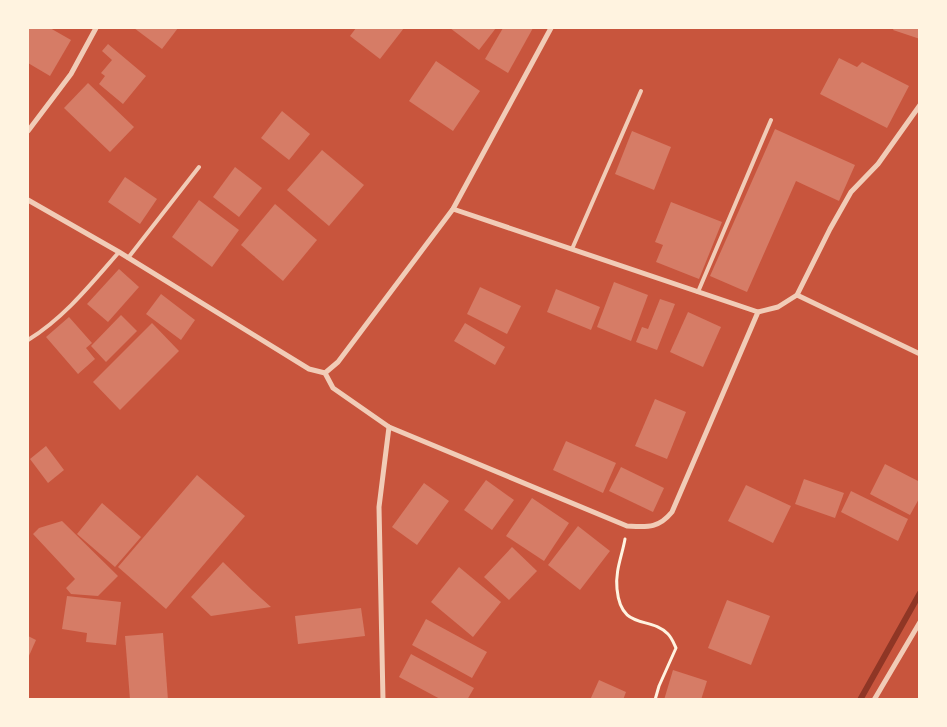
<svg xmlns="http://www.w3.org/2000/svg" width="947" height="727" font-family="'IBM Plex Sans',sans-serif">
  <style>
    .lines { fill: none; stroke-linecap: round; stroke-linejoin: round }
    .stream { stroke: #8f3625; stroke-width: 6 }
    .building { fill: #d67c66 }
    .path { stroke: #fff3e0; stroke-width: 3 }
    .service { stroke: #f1ccb7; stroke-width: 4 }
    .minor { stroke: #f1ccb7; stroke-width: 5 }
  </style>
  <rect width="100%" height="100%" fill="#c8553d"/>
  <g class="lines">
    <polyline class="stream" points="860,700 920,593"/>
  </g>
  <g class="building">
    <polygon points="28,28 50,28 71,40 50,76 28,63"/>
    <polygon points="134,28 178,28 162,49"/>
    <polygon points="356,28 404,28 380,59 350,36"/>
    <polygon points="450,28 496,28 479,50"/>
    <polygon points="503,28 533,28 508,73 485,59"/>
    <polygon points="894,28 920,28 920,39 893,30"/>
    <polygon points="108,44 146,76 123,104 99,84 105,76 101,73 112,60 102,51"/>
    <polygon points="839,58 857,67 862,62 909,86 887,128 820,94"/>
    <polygon points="436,61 480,91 453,131 409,101"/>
    <polygon points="88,83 134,127 110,152 64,108"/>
    <polygon points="282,111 310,134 289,160 261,138"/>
    <polygon points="775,129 855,165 839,201 796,181 747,292 710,276"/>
    <polygon points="632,131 671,147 654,190 615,174"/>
    <polygon points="322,150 364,185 329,226 287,190"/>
    <polygon points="235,167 262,188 239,217 213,197"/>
    <polygon points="125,177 157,199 140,224 108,202"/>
    <polygon points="199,200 239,230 212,267 172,237"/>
    <polygon points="671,202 722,222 699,279 656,262 663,245 655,242"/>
    <polygon points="275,204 317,240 283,281 241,245"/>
    <polygon points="119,269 139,287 108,322 87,304"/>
    <polygon points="614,282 648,295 631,341 597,327"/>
    <polygon points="480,287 521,306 507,334 467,314"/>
    <polygon points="556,289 600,307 591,330 547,312"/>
    <polygon points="161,294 195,320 181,340 146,314"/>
    <polygon points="660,299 675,304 657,350 636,342 642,327 648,329"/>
    <polygon points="688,312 721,327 703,367 670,352"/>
    <polygon points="121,315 137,331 106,362 91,346"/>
    <polygon points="69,317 92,343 86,348 95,359 78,374 46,337"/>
    <polygon points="152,323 179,351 120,410 93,382"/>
    <polygon points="465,323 505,347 495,365 454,341"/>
    <polygon points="655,399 686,412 667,459 635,446"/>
    <polygon points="566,441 616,463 603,493 553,470"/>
    <polygon points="46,446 64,470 48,483 30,459"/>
    <polygon points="885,464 920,482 920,497 910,515 870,494"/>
    <polygon points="621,467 664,488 653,512 609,491"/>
    <polygon points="197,475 245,516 166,609 118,567"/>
    <polygon points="804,479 844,493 835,518 795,504"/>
    <polygon points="486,480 514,500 492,530 464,510"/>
    <polygon points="424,483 449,501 417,545 392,527"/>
    <polygon points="746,485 791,506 773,543 728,521"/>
    <polygon points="851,491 908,519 898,541 841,512"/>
    <polygon points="532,498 569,523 544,561 506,536"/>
    <polygon points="102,503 141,537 115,567 77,534"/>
    <polygon points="62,521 118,576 98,596 71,594 66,588 75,579 33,534 39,528"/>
    <polygon points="578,526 610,551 580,590 548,565"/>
    <polygon points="512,547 537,571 509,600 484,577"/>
    <polygon points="223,562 252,590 271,607 211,616 191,597"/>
    <polygon points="459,567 501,602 473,637 431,602"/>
    <polygon points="67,596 121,602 116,645 86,642 87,633 62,629"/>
    <polygon points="727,600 770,616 751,665 708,648"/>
    <polygon points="361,608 365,636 298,644 295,616"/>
    <polygon points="426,619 487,652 472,678 412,645"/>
    <polygon points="163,633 168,700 130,700 125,636"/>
    <polygon points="28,636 36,640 28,658"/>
    <polygon points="411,654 474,688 467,700 442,700 399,677"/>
    <polygon points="673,670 707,681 701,700 664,700"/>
    <polygon points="599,680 626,692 623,700 590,700"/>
  </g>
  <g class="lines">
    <path class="path" d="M625,539C622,556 615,571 617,589C621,632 650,615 668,634C672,638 674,644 676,648L659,686L655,700"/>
    <g class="service">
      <polyline points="572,249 641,91"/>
      <polyline points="128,258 199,167"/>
      <polyline points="698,292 771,120"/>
      <path d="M28,340C64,318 91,284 119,252"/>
    </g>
    <g class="minor">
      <polyline points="28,131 71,74 96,28"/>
      <path d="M28,200L119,252L309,369L325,373L333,388L389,427L627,526C647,527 658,529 672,512L758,312L778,307L797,295L830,229L851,192L878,164L920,105"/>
      <polyline points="453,209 758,312"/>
      <polyline points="797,295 920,354"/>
      <polyline points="325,373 338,362 453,209 551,28"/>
      <polyline points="383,700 379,507 389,427"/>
      <polyline points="874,700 920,622"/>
    </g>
  </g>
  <rect width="947" height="727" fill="none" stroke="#fff3e0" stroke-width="58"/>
</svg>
